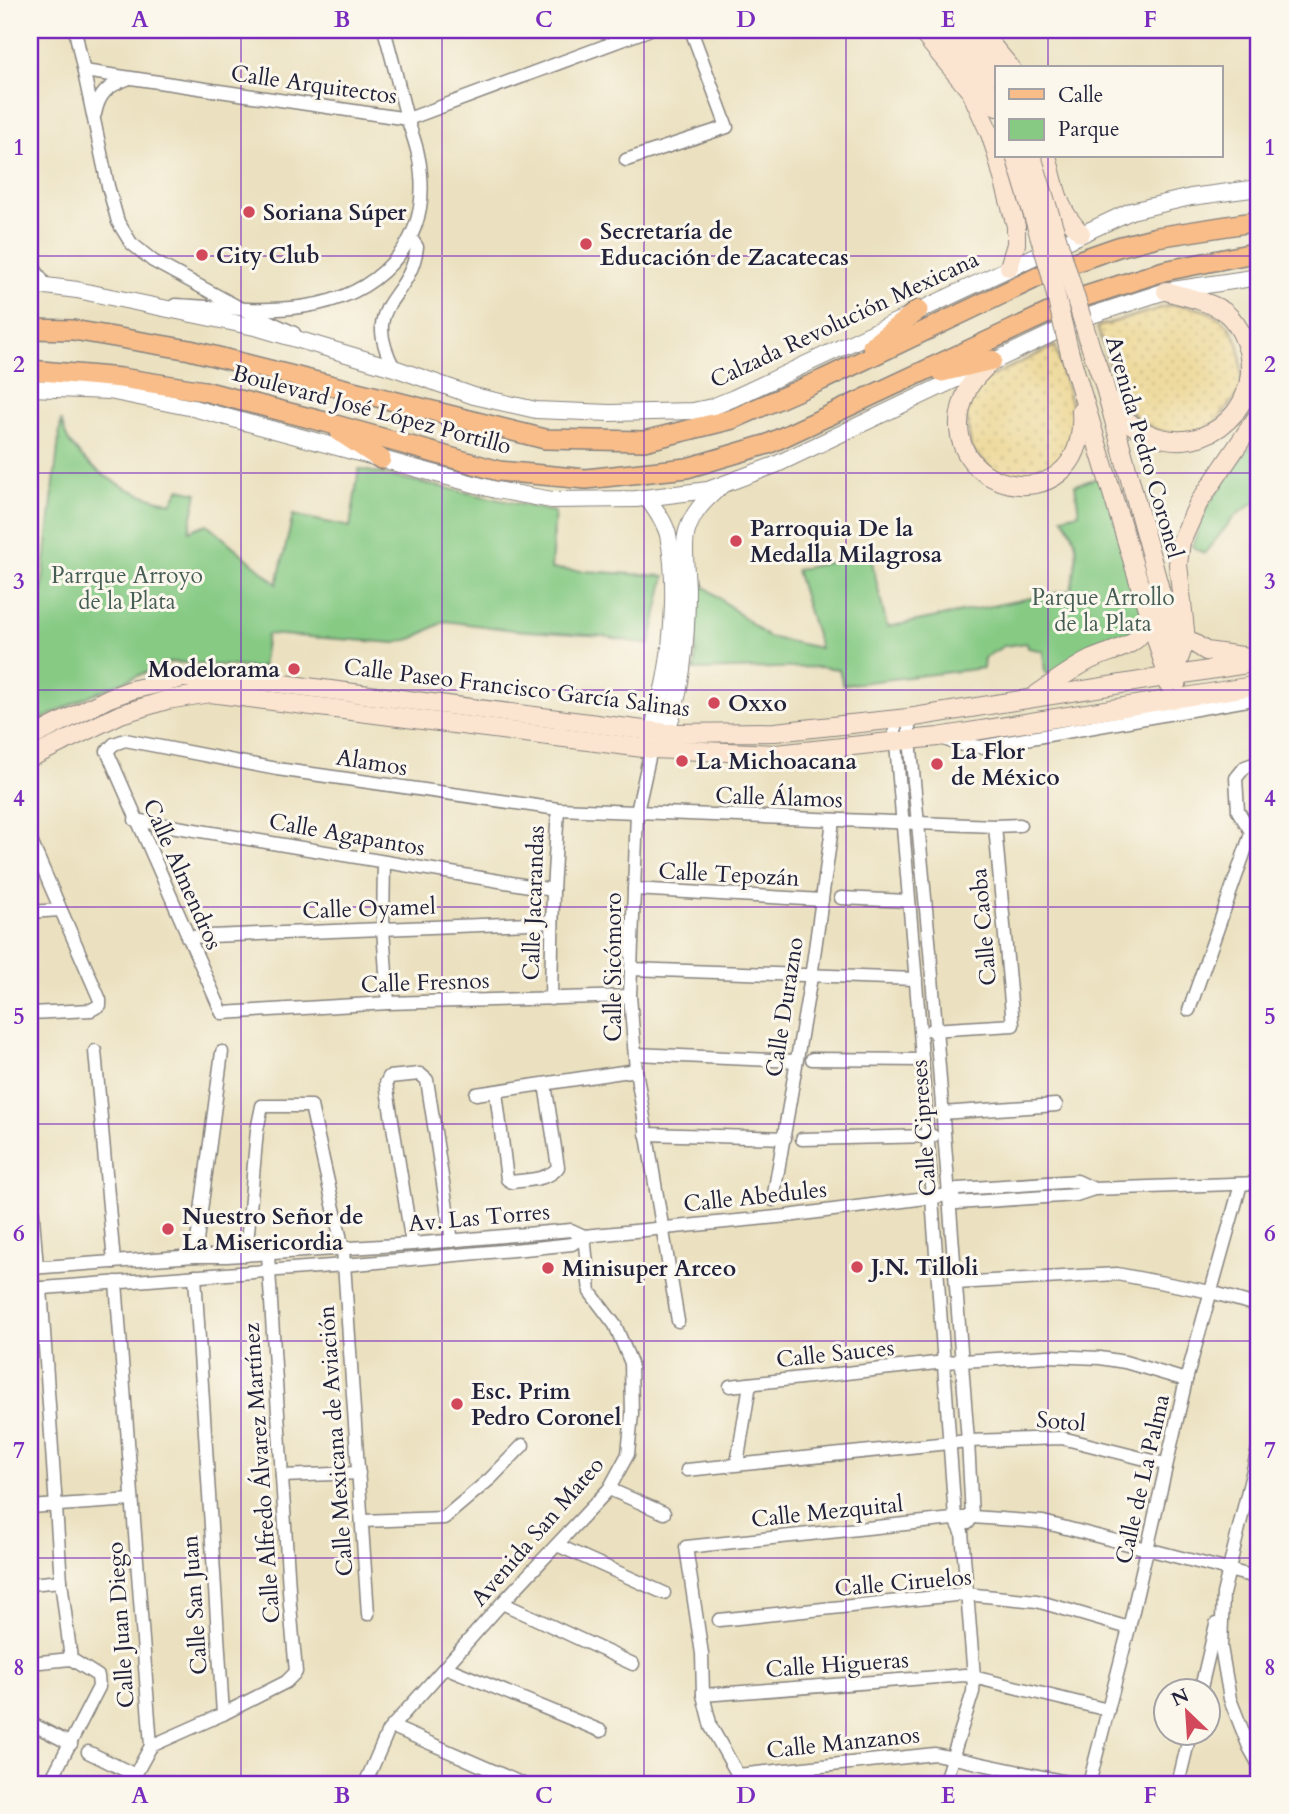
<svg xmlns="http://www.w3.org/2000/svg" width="1289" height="1814" font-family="Cardo,serif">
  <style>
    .green { fill: #86ca84; stroke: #547660; stroke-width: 2 }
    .sand { fill: url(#sand-dots); stroke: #887e6c; stroke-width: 2 }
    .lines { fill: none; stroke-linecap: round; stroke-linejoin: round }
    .minor-casing { stroke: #86827e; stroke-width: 15 }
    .tertiary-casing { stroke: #86827e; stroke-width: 18 }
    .secondary-casing { stroke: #86827e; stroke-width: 20 }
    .primary-casing { stroke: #86827e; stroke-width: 22 }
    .minor { stroke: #fff; stroke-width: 12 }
    .tertiary { stroke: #fff; stroke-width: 16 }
    .secondary { stroke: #fce5d0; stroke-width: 18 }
    .primary { stroke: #f8bd89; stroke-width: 19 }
    .secondary-bridge-casing { stroke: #86827e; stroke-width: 20; stroke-linecap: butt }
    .secondary-bridge { stroke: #fce5d0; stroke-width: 18 }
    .grid { fill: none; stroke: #7b2cbf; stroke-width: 2; stroke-opacity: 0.55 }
    .poi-dot { fill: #d1495b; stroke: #fbf7ec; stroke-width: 2.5 }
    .labels { text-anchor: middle; stroke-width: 6; stroke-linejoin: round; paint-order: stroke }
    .street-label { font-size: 23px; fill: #22223b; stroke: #fbf7ec }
    .poi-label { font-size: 23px; font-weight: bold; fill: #22223b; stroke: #fbf7ec; text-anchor: start }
    .park-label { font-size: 23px; fill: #455d55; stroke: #fbf7ec }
    .neatline { fill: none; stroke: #7b2cbf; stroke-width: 2.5 }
    .grid-label { font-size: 23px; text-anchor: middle; font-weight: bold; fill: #7b2cbf }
  </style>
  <defs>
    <pattern id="sand-dots" width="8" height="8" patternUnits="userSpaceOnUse" patternTransform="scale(1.75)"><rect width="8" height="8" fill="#eeda9e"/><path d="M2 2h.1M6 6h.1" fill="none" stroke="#ccbb89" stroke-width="1.8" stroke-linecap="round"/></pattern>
  </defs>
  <rect width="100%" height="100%" fill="#fbf7ec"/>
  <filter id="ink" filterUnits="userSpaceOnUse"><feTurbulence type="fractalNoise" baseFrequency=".0143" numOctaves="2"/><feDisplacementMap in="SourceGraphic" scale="14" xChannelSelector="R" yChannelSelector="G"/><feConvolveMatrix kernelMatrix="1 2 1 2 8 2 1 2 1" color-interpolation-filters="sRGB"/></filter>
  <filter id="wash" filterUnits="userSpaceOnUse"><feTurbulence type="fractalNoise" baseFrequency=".00686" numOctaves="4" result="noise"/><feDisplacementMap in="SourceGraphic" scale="28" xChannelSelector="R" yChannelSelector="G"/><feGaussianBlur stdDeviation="1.57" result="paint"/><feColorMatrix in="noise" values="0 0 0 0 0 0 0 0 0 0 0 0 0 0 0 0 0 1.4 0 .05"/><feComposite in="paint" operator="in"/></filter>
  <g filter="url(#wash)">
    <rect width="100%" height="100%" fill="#ebe1c0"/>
    <g class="green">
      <path d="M61,420C64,429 66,439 72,446C98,478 132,494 171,503L179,489L197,493L189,531L207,524L277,584L293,515L350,527L359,469L555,512L551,569L665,576L650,645L603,636L513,630L445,621L414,638L396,643L267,634L262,668L171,662L93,694L30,725V652H35Z"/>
      <polygon points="1259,434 1259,499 1234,517 1204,554 1192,546 1207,507"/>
      <path d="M1102,477L1142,610L1139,627L1129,639L1054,675L1045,673L1043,651L1028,648L1027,643L1004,646L984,658L983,668L843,685L839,669L820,667L690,670L695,668L698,581L768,637L820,648L796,570L870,553L887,627L1071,590C1077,559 1083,543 1062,517L1079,513L1075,485Z"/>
    </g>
    <g class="sand">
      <path d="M1171,305C1211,306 1241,322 1241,365C1241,373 1243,385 1240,392C1238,396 1233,400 1230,404C1225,410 1219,420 1213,424C1190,440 1153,435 1134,415C1115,396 1106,353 1097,327Z"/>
      <polygon points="1055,346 1074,414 1068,450 1056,464 1040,474 1025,477 1009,477 994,471 971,448 966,413 972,397 982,383 996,374"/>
    </g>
  </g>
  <g filter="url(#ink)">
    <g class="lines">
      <defs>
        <g id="minor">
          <polyline points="75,30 108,186 118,222 131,243 153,261 240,308 294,333"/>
          <polyline points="84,71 408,119 648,30"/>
          <path d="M95,114C99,93 108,86 127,79"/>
          <polyline points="626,160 727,127 691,30"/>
          <polyline points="30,262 46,286"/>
          <path d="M175,305C249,309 338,323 392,263C415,239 424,208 421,175C420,154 413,137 407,118C399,89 393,59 384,30"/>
          <path d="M394,368C359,301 410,303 417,247L411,238"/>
          <polyline points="908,718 930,951 968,1441 972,1517 968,1523"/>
          <polyline points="894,719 920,1031 955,1518 962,1532 974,1677 973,1692 944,1784"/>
          <polyline points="941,738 958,744 980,747 1259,698"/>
          <polyline points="651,749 637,812 630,996 636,1070 678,1321"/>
          <polyline points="135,820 553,890"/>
          <polyline points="1252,833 1238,811 1236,778 1245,767 1259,762"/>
          <polyline points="30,839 100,1000 100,1005 91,1010 30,1013"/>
          <polyline points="384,862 383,928 388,1003"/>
          <polyline points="634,889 822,900"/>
          <polyline points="841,898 908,901"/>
          <polyline points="30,912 60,910"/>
          <polyline points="187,937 552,922"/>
          <polyline points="631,969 916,979"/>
          <polyline points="630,996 388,1003 222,1013 107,751 114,744 125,740 277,769 558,809 995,826 1020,825"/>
          <polyline points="551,999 553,890 558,809"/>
          <polyline points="1189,1010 1259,811"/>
          <polyline points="931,1030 1013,1025 995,826"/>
          <polyline points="95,1051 114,1262"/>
          <polyline points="635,1054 796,1061"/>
          <polyline points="812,1059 922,1060"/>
          <path d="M496,1092L507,1179L512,1182C526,1180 550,1180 558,1167L545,1084"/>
          <polyline points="476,1094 636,1070"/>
          <polyline points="942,1113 1056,1105"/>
          <polyline points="646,1134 785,1138"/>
          <polyline points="802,1139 933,1136"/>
          <polyline points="30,1179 37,1268"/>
          <polyline points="949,1195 957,1203 1076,1195 1094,1189 1259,1183"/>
          <polyline points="773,1200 811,977 833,821"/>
          <polyline points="412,1244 386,1083 389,1077 420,1074 427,1080 452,1241"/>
          <polyline points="246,1255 257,1130 262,1106 311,1106 343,1249 368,1614"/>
          <polyline points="195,1256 222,1052"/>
          <polyline points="30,1268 195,1256 227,1256 412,1244 571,1230 584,1236"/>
          <polyline points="195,1276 223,1714"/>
          <polyline points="116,1282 151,1746"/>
          <polyline points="956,1283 1117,1274 1211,1292 1259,1306"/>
          <polyline points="41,1288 61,1581 71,1659"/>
          <polyline points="30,1289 344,1265 535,1248 572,1244 584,1236 787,1216 949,1195 958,1189 1077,1181 1094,1189"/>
          <polyline points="730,1386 945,1362 1048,1356 1100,1358 1125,1362 1186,1380"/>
          <polyline points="1259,1445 1223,1594 1221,1647 1230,1699 1249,1747 1259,1765"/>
          <polyline points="737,1464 750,1384"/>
          <polyline points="687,1470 968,1441 1062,1438 1165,1464"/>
          <polyline points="282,1476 359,1473"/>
          <polyline points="609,1489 664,1513"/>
          <polyline points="30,1507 132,1500"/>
          <polyline points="362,1521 444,1518 491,1478 523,1445"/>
          <polyline points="557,1545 664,1593"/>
          <polyline points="30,1584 61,1581"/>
          <polyline points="502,1603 633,1664"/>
          <polyline points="719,1620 965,1594 1037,1601 1129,1628"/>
          <polyline points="30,1663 71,1659"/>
          <polyline points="445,1667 601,1731"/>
          <polyline points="1200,1692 1216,1624"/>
          <polyline points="703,1695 965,1675 1108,1710"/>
          <polyline points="30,1723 71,1744"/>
          <polyline points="393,1727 523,1784"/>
          <polyline points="151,1746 223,1714 286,1682 296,1672 290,1605 268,1254"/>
          <polyline points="88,1752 135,1775"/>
          <polyline points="49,1784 99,1687 98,1676 71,1659"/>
          <polyline points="130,1784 151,1746"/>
          <polyline points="365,1784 388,1731 502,1603 609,1489 628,1454 632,1414 631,1363 615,1325 590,1292 584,1236"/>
          <polyline points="1076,1784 935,1754 738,1775 711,1727 703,1695 702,1654 686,1547 972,1517 1043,1522 1259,1578"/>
          <polyline points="1089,1784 1129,1628 1186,1380 1241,1184"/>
          <polyline points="1178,1784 1190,1734"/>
        </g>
        <g id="tertiary">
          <polyline points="30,288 46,286 77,290 259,328 394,368 474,396 536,410 610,413 693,411 712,407 734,398 1131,211 1191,197 1259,188"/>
          <polyline points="30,388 109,391 193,408 496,490 552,500 636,499 708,490 775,465 1089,316 1166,291 1259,277"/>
          <path d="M647,498C655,509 665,522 668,535C677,578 673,638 665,680C661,701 652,722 652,743"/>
          <path d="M658,742C683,715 687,628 687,590C687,572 682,548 687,531C693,512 704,501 719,488"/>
        </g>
        <g id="secondary">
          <polyline points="920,30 971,92 990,134 997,155"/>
          <path d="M934,30C959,53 982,76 997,107"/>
          <polyline points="958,30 997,75"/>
          <polyline points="979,30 1011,68"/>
          <polyline points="997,156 1016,226 1016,244 1009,267"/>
          <path d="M1047,156C1056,188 1057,209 1081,233"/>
          <polyline points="1091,348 1104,384 1179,659 1167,683"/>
          <polyline points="1070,354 1164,665 1178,681"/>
          <path d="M992,360C985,369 973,378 968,389C919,492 1089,531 1081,411"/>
          <path d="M1112,402C1120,416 1132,427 1147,433C1208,461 1270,402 1244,339C1240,329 1234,320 1226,313C1210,301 1185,297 1166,291"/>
          <polyline points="1178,633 1206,651 1249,657"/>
          <polyline points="1179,659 1186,640 1178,564 1181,542 1198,504 1259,414"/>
          <path d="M1037,694C1055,682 1073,668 1092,659C1120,647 1145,647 1149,610"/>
          <polyline points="30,738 109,698 131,690 183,678 210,678 268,682 667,733 775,732 908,718 1259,662"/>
          <polyline points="30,758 121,714 167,700 210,693 651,749 776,754 938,737 1259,685"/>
        </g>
        <g id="primary">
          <polyline points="1075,262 1118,247 1157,237 1259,221"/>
          <polyline points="1083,297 1164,271 1259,252"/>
          <polyline points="30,329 73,330 190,350 545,439 644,441 733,419 822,380 1042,275"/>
          <polyline points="872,346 918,310"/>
          <polyline points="30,370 121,378 204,391 325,422 499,471 586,479 687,468 768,444 1048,313"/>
          <polyline points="942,372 992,360"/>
          <polyline points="340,432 381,459"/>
        </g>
      </defs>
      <use href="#minor" class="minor-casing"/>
      <use href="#tertiary" class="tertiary-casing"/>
      <use href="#secondary" class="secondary-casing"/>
      <use href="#primary" class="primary-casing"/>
      <use href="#minor" class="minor"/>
      <use href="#tertiary" class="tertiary"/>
      <use href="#secondary" class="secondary"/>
      <use href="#primary" class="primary"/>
      <defs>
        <g id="secondary-bridge">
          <polyline points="1015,156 1050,271 1070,354"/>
          <polyline points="1032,156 1091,348"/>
        </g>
      </defs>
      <use href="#secondary-bridge" class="secondary-bridge-casing"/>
      <use href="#secondary-bridge" class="secondary-bridge"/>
    </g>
  </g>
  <path class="grid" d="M241,30V1784M442,30V1784M644,30V1784M846,30V1784M1048,30V68M1048,156V1784M30,256H1259M30,473H1259M30,690H1259M30,907H1259M30,1124H1259M30,1341H1259M30,1558H1259"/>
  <g class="poi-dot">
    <circle cx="249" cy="212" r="7"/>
    <circle cx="586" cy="244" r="7"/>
    <circle cx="202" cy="255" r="7"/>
    <circle cx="736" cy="541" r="7"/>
    <circle cx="294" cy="669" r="7"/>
    <circle cx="714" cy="703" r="7"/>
    <circle cx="682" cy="761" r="7"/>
    <circle cx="937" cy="764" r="7"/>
    <circle cx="168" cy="1229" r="7"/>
    <circle cx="857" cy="1267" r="7"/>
    <circle cx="548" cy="1268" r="7"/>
    <circle cx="457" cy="1404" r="7"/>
  </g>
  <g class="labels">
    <g class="street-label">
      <text transform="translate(314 84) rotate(8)" y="8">Calle Arquitectos</text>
      <text transform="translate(844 319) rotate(-25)" y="8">Calzada Revolución Mexicana</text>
      <text transform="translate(372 409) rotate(15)" y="8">Boulevard José López Portillo</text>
      <text transform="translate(1145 447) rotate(74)" y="8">Avenida Pedro Coronel</text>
      <text transform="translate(517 687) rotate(7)" y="8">Calle Paseo Francisco García Salinas</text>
      <text transform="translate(372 762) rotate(9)" y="8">Alamos</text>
      <text transform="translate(779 797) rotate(2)" y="8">Calle Álamos</text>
      <text transform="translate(347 834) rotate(10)" y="8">Calle Agapantos</text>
      <text transform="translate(183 874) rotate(66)" y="8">Calle Almendros</text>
      <text transform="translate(729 874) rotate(3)" y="8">Calle Tepozán</text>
      <text transform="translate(533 903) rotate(-88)" y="8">Calle Jacarandas</text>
      <text transform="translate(369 908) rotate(-2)" y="8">Calle Oyamel</text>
      <text transform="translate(983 927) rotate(-95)" y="8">Calle Caoba</text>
      <text transform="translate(613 967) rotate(-90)" y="8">Calle Sicómoro</text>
      <text transform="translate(425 982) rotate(-2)" y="8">Calle Fresnos</text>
      <text transform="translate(784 1007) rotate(-81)" y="8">Calle Durazno</text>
      <text transform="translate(923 1128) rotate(-94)" y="8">Calle Cipreses</text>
      <text transform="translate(755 1196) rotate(-6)" y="8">Calle Abedules</text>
      <text transform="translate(479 1217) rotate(-5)" y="8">Av. Las Torres</text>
      <text transform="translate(835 1353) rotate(-6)" y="8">Calle Sauces</text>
      <text transform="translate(1061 1421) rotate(5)" y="8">Sotol</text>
      <text transform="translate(335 1441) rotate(-94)" y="8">Calle Mexicana de Aviación</text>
      <text transform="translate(261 1473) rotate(-94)" y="8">Calle Alfredo Álvarez Martínez</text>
      <text transform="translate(1142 1479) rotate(-77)" y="8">Calle de La Palma</text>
      <text transform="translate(827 1511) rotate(-6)" y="8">Calle Mezquital</text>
      <text transform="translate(537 1531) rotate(-49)" y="8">Avenida San Mateo</text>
      <text transform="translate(903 1582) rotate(-5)" y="8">Calle Ciruelos</text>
      <text transform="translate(194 1605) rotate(-94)" y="8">Calle San Juan</text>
      <text transform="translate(120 1625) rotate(-94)" y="8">Calle Juan Diego</text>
      <text transform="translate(837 1664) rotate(-4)" y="8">Calle Higueras</text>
      <text transform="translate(843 1742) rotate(-6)" y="8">Calle Manzanos</text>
    </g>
    <g class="poi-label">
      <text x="263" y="220">Soriana Súper</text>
      <text x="600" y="239">Secretaría de<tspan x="600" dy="26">Educación de Zacatecas</tspan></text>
      <text x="216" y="263">City Club</text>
      <text x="750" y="536">Parroquia De la<tspan x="750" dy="26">Medalla Milagrosa</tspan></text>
      <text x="280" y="677" text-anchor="end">Modelorama</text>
      <text x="728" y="711">Oxxo</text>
      <text x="951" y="759">La Flor<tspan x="951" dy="26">de México</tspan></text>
      <text x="696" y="769">La Michoacana</text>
      <text x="182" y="1224">Nuestro Señor de<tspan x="182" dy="26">La Misericordia</tspan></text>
      <text x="871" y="1275">J.N. Tilloli</text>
      <text x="562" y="1276">Minisuper Arceo</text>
      <text x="471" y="1399">Esc. Prim<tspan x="471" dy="26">Pedro Coronel</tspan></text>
    </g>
    <g class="park-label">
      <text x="127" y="583">Parrque Arroyo<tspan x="127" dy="26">de la Plata</tspan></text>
      <text x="1103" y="605">Parque Arrollo<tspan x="1103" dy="26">de la Plata</tspan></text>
    </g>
  </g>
  <rect width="1289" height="1814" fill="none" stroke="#fbf7ec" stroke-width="77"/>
  <rect x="995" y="66" width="228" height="91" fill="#fbf7ec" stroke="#a4a2a5" stroke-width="2"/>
  <rect x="1009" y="89" width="35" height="10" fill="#f8bd89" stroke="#a4a2a5" stroke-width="2"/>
  <text x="1058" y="102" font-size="21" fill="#22223b">Calle</text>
  <rect x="1009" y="119" width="35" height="21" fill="#86ca84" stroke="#a4a2a5" stroke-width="2"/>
  <text x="1058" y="136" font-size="21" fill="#22223b">Parque</text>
  <g transform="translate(1187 1712) rotate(335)"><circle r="33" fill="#fbf7ec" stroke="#a4a2a5" stroke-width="2"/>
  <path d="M0-5L12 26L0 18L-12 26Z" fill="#d1495b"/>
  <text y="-10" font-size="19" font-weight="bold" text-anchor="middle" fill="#22223b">N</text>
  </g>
  <rect x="38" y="38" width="1212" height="1738" class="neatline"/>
  <g class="grid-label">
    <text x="140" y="27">A</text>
    <text x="342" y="27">B</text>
    <text x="544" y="27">C</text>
    <text x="746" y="27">D</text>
    <text x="948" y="27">E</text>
    <text x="1150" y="27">F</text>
    <text x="19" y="155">1</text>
    <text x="1270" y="155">1</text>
    <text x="19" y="372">2</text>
    <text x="1270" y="372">2</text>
    <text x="19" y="589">3</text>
    <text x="1270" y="589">3</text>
    <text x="19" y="806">4</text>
    <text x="1270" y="806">4</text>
    <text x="19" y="1024">5</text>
    <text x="1270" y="1024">5</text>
    <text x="19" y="1241">6</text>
    <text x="1270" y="1241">6</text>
    <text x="19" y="1458">7</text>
    <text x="1270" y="1458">7</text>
    <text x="19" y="1675">8</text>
    <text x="1270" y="1675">8</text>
    <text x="140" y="1803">A</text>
    <text x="342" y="1803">B</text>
    <text x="544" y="1803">C</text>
    <text x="746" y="1803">D</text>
    <text x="948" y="1803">E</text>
    <text x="1150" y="1803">F</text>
  </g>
</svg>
